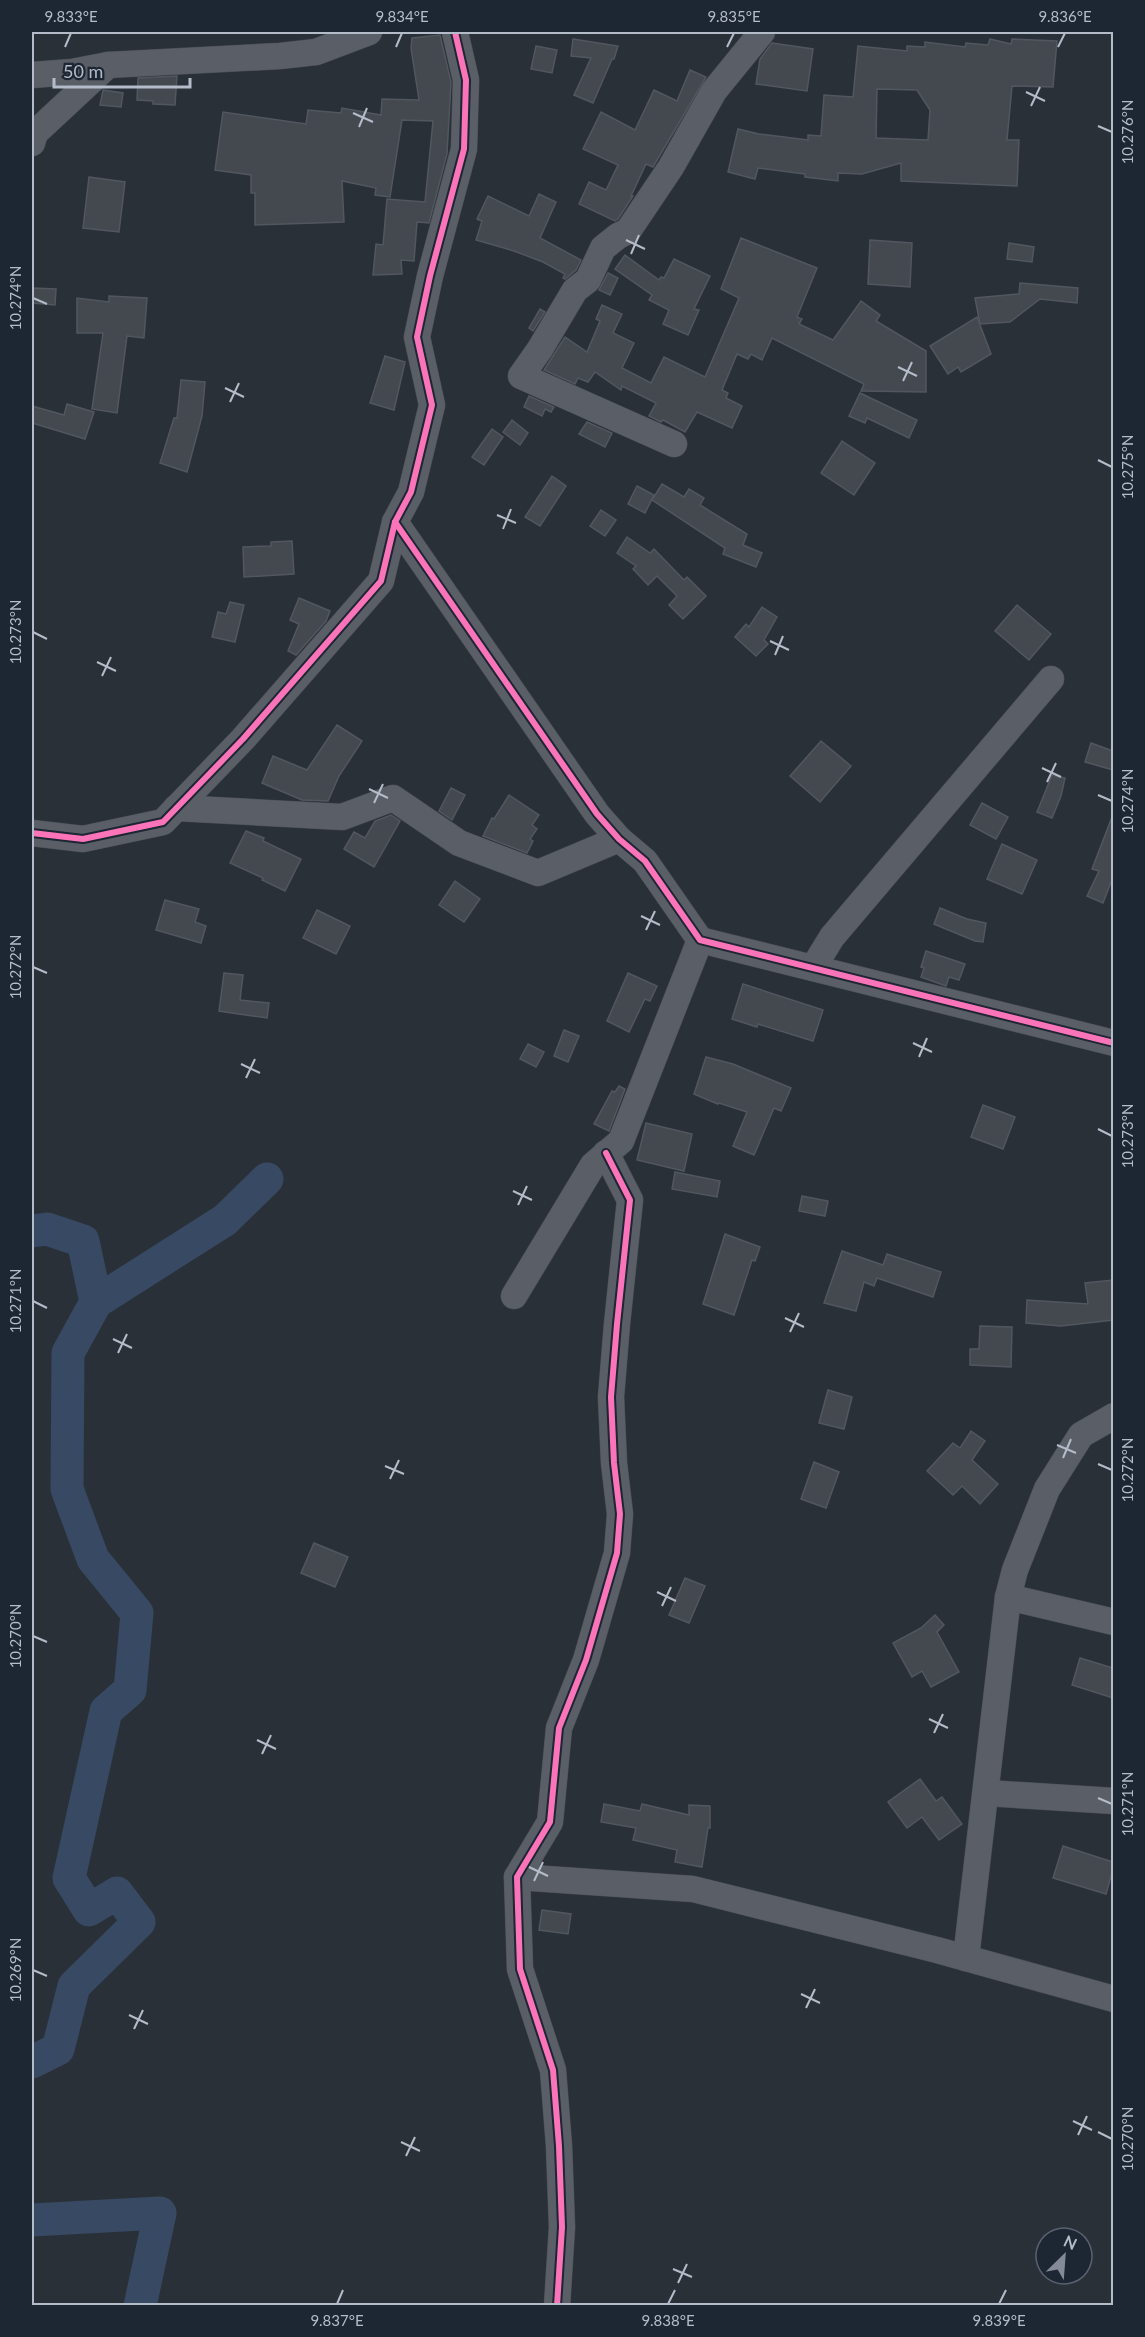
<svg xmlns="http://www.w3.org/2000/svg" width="1145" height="2337" font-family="Lato,sans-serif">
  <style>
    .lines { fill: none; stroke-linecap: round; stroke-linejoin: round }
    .river { stroke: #384963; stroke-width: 33 }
    .building { fill: #444950; stroke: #52575f; stroke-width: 1.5; fill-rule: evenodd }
    .minor-casing { stroke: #484c53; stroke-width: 27 }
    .minor { stroke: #5a5e66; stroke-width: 26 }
    .cycleway-casing { stroke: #1d2633; stroke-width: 10 }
    .cycleway { stroke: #fb73b8; stroke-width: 6 }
    .ticks { fill: none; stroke: #b4bcc9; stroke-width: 2 }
    .neatline { fill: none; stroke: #b4bcc9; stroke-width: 2 }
    .ticks-label { font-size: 15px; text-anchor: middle; fill: #b4bcc9 }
  </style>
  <rect width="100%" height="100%" fill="#2a3038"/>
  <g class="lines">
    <g class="river">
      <polyline points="32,1231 47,1229 83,1241 96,1302"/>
      <polyline points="32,2062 58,2049 74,1986 139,1922 117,1893 89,1910 69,1878 106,1711 130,1690 137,1613 93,1559 67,1489 68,1353 96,1302 225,1220 267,1179"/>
      <polyline points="32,2220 160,2213 140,2306"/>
    </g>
  </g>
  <g class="building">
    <polygon points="440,35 451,82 447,154 429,223 417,222 414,261 401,260 402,274 373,275 376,244 383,245 387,199 425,202 433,121 402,120 390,197 375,195 376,188 342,181 344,222 255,225 255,193 251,193 251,175 215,170 223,112 306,124 308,110 341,113 342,108 381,115 382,99 419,100 411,48 412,38"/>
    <polygon points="573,39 618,46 614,59 612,59 593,103 574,95 591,58 571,56"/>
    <path d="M990,39L1011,44L1012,39L1057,41L1053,87L1012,86L1007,140H1019L1017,186L901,181V163L862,174L838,173V181L805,177V174L758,168L755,179L728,172L738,129L759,134L808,140V135L821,136L824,95L853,97L858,46L907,51V46L925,47V42L965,47L966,43L988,45ZM877,89L917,90L930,110L928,140L876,138Z"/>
    <polygon points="772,43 813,49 807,91 756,84 760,59"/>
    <polygon points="536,46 557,50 552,73 531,69"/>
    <polygon points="690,70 706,77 653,167 646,164 631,196 633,196 618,219 615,221 579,204 589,182 606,190 618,165 583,149 601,112 635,130 654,90 677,101"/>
    <polygon points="177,76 175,105 153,104 153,101 137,100 138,78"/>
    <polygon points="103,90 123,93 121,107 100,105"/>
    <polygon points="89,177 125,182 119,232 83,228"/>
    <polygon points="539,194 556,202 540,238 581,260 576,270 565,279 563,278 565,274 543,262 514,251 476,240 482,221 477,219 488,196 529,216"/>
    <polygon points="741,238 817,268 797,317 802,319 799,324 833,340 861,301 880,315 876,321 926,351 926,392 861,391 864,384 772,338 762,360 751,354 748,359 737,354 722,390 728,393 726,398 742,406 732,428 697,412 685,432 663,420 661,422 649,416 656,403 622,386 621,390 595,372 588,382 578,378 575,384 544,370 565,337 587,352 600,321 596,319 602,305 622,314 613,333 634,343 622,368 651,383 664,357 705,377 739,298 721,289"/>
    <polygon points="870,240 912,243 910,287 868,284"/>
    <polygon points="1009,243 1034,247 1032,262 1007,259"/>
    <polygon points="625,255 659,280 661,277 664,278 674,259 710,276 694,309 699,310 688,335 663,324 669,310 649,300 652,295 615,269"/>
    <polygon points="608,273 618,278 610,295 599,290"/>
    <polygon points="1020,283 1078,288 1077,303 1040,299 1010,322 980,324 975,298 1019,294"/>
    <polygon points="32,288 56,289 55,305 32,303"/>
    <polygon points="109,296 147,298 144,338 127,336 117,413 92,409 103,333 77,333 77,298 109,302"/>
    <polygon points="540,309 545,312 533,331 529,328"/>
    <polygon points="977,317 991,354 961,372 958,367 948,374 930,346"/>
    <polygon points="385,356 405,362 394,410 370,403"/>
    <polygon points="181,380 205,382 202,416 187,472 160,463 174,418 177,418"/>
    <polygon points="860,393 917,420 909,438 867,418 865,423 849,416"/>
    <polygon points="529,396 554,407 551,412 545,409 542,416 524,407"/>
    <polygon points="67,404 94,412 85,439 32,423 32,406 64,415"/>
    <polygon points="512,420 528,433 520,445 503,432"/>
    <polygon points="587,422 612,433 605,447 579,434"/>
    <polygon points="492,429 503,437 484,465 472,457"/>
    <polygon points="842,441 875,463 854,495 821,473"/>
    <polygon points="552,476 566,486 540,526 525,517"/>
    <polygon points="662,484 684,497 689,489 704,498 700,505 747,534 743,545 762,553 756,567 723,554 725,548 652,500"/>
    <polygon points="637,486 654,495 645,513 628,504"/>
    <polygon points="601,510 616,520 605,536 590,526"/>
    <polygon points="627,537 650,553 654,549 684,580 687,577 706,596 683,619 669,605 677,596 657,576 648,585 633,569 636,566 617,553"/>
    <polygon points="292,541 294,574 244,577 243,547 271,546 271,542"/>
    <polygon points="299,598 330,611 326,621 296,655 288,651 299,624 290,620"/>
    <polygon points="230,602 244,605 235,642 212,637 218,612 226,614"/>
    <polygon points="1017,605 1051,634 1029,660 995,631"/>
    <polygon points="762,607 777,617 764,640 768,644 756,656 735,637 746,624 749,627"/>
    <polygon points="337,725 362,741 339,776 328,801 302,800 262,783 273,756 307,770"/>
    <polygon points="821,741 851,766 820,802 790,776"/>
    <polygon points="1091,743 1113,751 1113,770 1085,762"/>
    <polygon points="1052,775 1065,778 1061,796 1052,818 1037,812"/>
    <polygon points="451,788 465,795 452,820 439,811"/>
    <polygon points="509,795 539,815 532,825 537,829 530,839 533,841 527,853 483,836 492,818 494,819"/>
    <polygon points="982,803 1008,817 996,839 970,825"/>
    <polygon points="391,815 400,821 374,867 344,849 354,832 365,838 375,821"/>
    <polygon points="1112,817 1113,877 1103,903 1087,896 1099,871 1092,869"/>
    <polygon points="246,831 264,838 263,841 301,859 285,891 262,880 263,878 230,863"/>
    <polygon points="1002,844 1037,860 1022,894 987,879"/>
    <polygon points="455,881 480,899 464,922 439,905"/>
    <polygon points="165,900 199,909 195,922 206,926 201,943 156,930"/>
    <polygon points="940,908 967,919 986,923 983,942 975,941 934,924"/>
    <polygon points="317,910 350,926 336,954 303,938"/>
    <polygon points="926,951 965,964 959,980 949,977 946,986 921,977 924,968 921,967"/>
    <polygon points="224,973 243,975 240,1000 269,1003 267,1018 219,1011"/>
    <polygon points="628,973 657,986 650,1001 645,999 629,1032 607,1021"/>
    <polygon points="743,984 823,1010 813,1041 758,1024 757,1027 732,1019"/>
    <polygon points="564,1030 579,1036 568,1062 554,1056"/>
    <polygon points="528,1044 544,1052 536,1067 520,1059"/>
    <polygon points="706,1057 733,1064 791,1088 781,1111 774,1108 754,1155 733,1146 747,1112 719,1103 718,1104 694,1094"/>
    <polygon points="619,1086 625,1089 609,1131 594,1124 612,1091 615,1092"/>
    <polygon points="983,1105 1015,1117 1003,1149 971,1137"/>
    <polygon points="646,1123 692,1134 684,1171 637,1160"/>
    <polygon points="675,1172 720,1181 717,1197 672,1189"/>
    <polygon points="802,1196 828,1201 825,1216 799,1211"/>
    <polygon points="725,1234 760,1247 755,1261 752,1260 734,1315 703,1304"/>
    <polygon points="842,1251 883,1265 887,1254 941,1272 933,1297 877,1278 874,1286 864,1282 856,1311 824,1303"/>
    <polygon points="1113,1280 1113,1320 1061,1326 1026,1323 1027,1300 1088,1304 1085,1283"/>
    <polygon points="980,1326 1012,1327 1011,1367 970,1365 970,1349 979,1349"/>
    <polygon points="828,1390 852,1397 844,1429 819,1423"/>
    <polygon points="971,1431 985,1441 972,1460 998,1484 980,1504 962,1486 953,1495 927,1471 953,1443 960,1448"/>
    <polygon points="814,1462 839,1472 826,1508 801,1499"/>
    <polygon points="314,1543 348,1557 335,1587 301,1573"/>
    <polygon points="685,1578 705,1586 689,1623 669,1615"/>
    <polygon points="935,1615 944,1625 937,1632 959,1672 931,1687 922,1671 912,1677 893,1643 921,1628"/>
    <polygon points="1080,1658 1113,1668 1113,1698 1072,1685"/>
    <polygon points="920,1779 936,1801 942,1797 962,1824 939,1840 922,1817 907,1828 888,1802"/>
    <polygon points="604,1804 640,1811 642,1804 689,1815 689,1805 710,1806 710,1828 708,1828 702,1867 675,1862 677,1850 633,1840 636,1828 601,1822"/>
    <polygon points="1063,1846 1113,1862 1113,1869 1106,1894 1053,1878"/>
    <polygon points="542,1910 571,1914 568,1934 539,1930"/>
  </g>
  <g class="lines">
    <defs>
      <g id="minor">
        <polyline points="32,75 72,72 108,65 280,56 316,52 369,32"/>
        <polyline points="32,143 35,133 108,65"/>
        <polyline points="674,444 521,376 540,349 575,290 588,280 603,248 618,236 628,231 671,167 714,91 762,32"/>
        <polyline points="395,522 597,814 619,839 645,861 700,940 1114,1043"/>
        <polyline points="176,808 342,817 393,798 459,843 538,873 619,839"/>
        <polyline points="32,833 83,839 163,822 243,739 381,581 395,522 411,492 432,405 417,337 430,276 464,149 466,80 455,32"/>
        <polyline points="813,968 832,937 1051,679"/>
        <polyline points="514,1296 593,1165 621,1141 700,940"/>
        <polyline points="1008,1597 1114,1622"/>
        <polyline points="986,1793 1114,1801"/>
        <polyline points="517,1877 693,1889 937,1950 1114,1999"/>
        <polyline points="966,1958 1008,1597 1015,1570 1047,1489 1081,1435 1114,1416"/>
        <polyline points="557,2306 562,2227 559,2146 553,2070 520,1969 517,1877 550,1822 559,1728 586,1660 617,1553 620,1514 614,1463 611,1397 617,1324 630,1200 606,1153"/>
      </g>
    </defs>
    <use href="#minor" class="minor-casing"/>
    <use href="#minor" class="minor"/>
    <defs>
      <g id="cycleway">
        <polyline points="395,522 597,814 619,839 645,861 700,940 1114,1043"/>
        <polyline points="32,833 83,839 163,822 243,739 381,581 395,522 411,492 432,405 417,337 430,276 464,149 466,80 455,32"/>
        <polyline points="557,2306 562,2227 559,2146 553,2070 520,1969 517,1877 550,1822 559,1728 586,1660 617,1553 620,1514 614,1463 611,1397 617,1324 630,1200 606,1153"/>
      </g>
    </defs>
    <use href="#cycleway" class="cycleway-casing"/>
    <use href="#cycleway" class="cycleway"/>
  </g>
  <path class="ticks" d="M65,47L71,33M396,47L402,33M727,47L734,33M1058,47L1065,33M1026,92L1045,101M1031,106L1040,87M353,113L373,122M1098,126L1112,132M359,127L367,108M626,240L645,249M631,254L639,235M33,298L47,304M898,367L917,376M903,381L912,362M225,388L244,397M230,402L239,383M1098,460L1112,467M497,515L516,523M503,529L511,509M33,632L47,639M770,641L789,650M775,655L783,636M97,662L116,671M102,676L111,657M1042,768L1061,777M1047,782L1056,763M369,789L388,798M1098,795L1112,801M374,803L383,784M641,916L660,925M646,930L655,911M33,967L47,973M913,1043L932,1052M919,1057L927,1038M241,1064L260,1073M246,1078L255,1059M1098,1129L1112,1136M513,1191L532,1200M518,1205L527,1186M33,1301L47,1308M785,1318L804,1327M790,1332L799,1313M113,1339L132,1348M118,1353L127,1334M1057,1445L1076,1453M1063,1458L1071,1439M1098,1464L1112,1470M385,1466L404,1474M390,1479L399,1460M657,1592L676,1601M662,1606L671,1587M33,1636L47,1642M929,1719L948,1728M934,1733L943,1714M257,1740L276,1749M262,1754L271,1735M1098,1798L1112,1804M529,1867L548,1876M534,1881L543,1862M33,1970L47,1976M801,1994L820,2003M806,2008L815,1989M129,2015L148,2024M134,2029L143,2010M1073,2121L1092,2130M1098,2132L1112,2139M1078,2135L1087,2116M401,2142L420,2151M406,2156L415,2137M673,2269L692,2277M678,2283L687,2264M337,2304L343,2290M668,2304L675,2290M999,2304L1006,2290"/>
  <rect width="1145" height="2337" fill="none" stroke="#1d2633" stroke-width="66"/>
  <g transform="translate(1064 2256) rotate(25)"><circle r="28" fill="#1d2633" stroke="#59626f" stroke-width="1.5"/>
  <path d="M0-4.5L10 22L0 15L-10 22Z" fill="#848b96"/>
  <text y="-9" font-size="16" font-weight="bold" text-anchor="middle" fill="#b4bcc9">N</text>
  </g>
  <path d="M54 78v9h136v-9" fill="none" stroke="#b4bcc9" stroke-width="3"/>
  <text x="63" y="78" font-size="18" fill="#b4bcc9" stroke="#1d2633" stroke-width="4.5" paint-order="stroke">50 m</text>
  <rect x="33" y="33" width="1079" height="2271" class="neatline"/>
  <g class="ticks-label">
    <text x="71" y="22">9.833°E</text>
    <text x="402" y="22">9.834°E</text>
    <text x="734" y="22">9.835°E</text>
    <text x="1065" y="22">9.836°E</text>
    <text transform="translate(1128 132) rotate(-90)" y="5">10.276°N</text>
    <text transform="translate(16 298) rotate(-90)" y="5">10.274°N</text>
    <text transform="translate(1128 467) rotate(-90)" y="5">10.275°N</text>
    <text transform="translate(16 632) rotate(-90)" y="5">10.273°N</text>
    <text transform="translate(1128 801) rotate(-90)" y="5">10.274°N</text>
    <text transform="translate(16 967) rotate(-90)" y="5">10.272°N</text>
    <text transform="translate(1128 1136) rotate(-90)" y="5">10.273°N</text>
    <text transform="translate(16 1301) rotate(-90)" y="5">10.271°N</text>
    <text transform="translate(1128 1470) rotate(-90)" y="5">10.272°N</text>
    <text transform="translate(16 1636) rotate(-90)" y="5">10.270°N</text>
    <text transform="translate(1128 1804) rotate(-90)" y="5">10.271°N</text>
    <text transform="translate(16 1970) rotate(-90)" y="5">10.269°N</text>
    <text transform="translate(1128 2139) rotate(-90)" y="5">10.270°N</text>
    <text x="337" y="2326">9.837°E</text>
    <text x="668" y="2326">9.838°E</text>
    <text x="999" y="2326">9.839°E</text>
  </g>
</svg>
